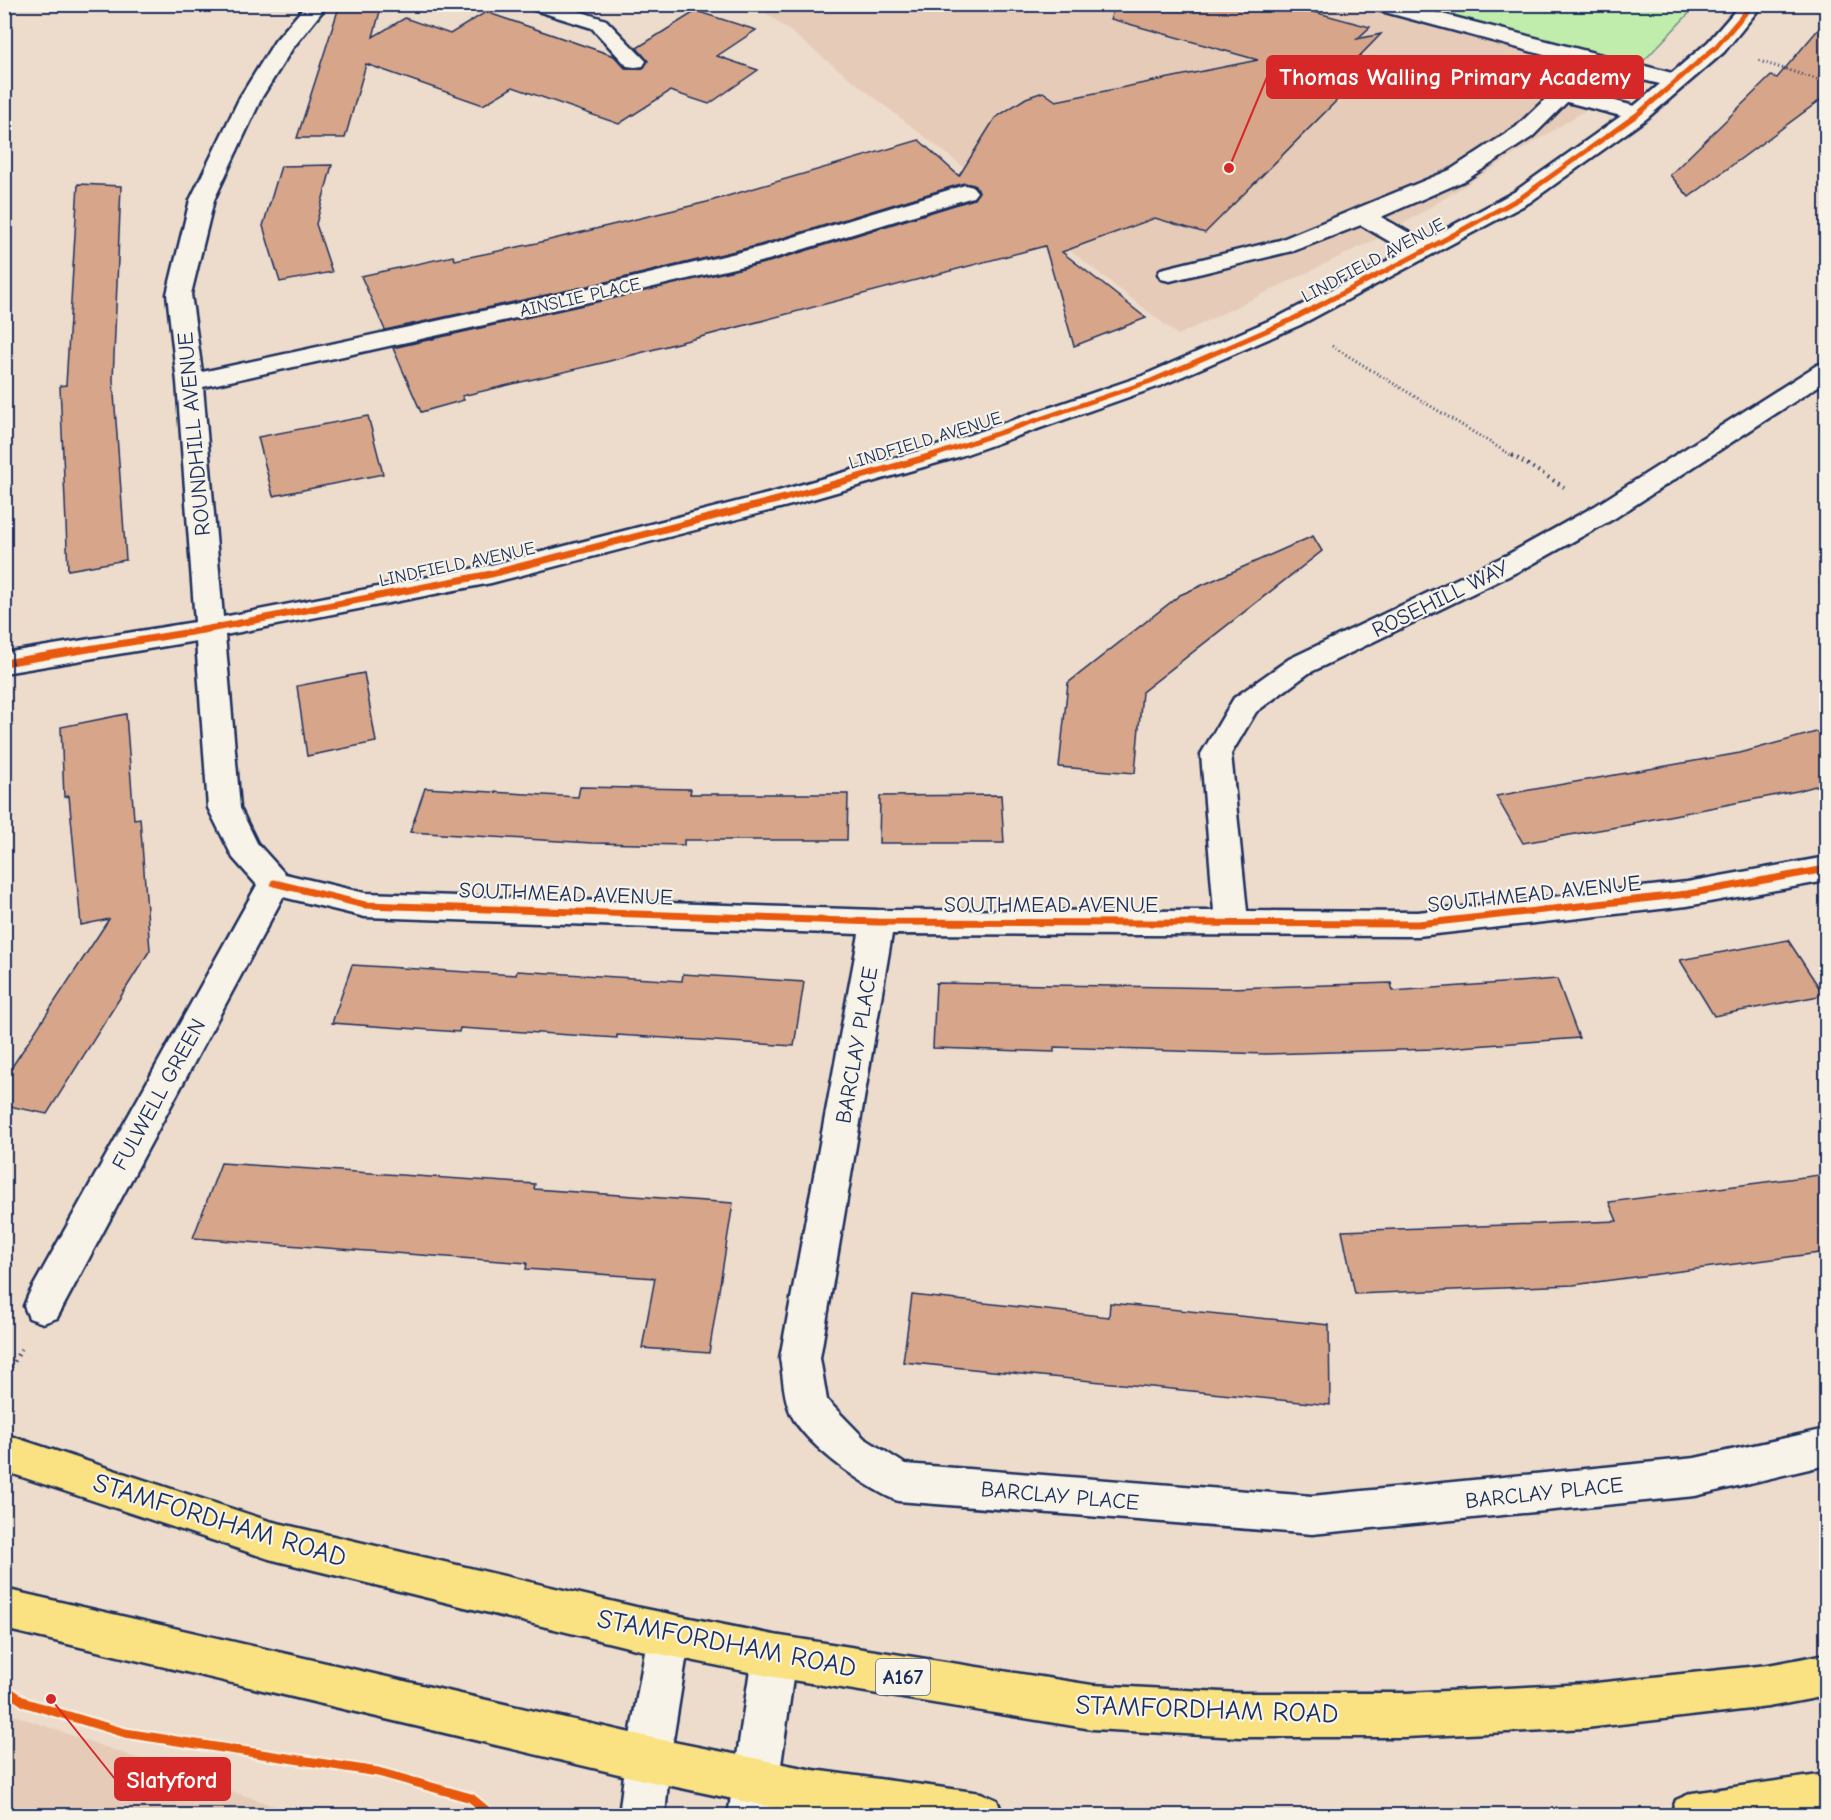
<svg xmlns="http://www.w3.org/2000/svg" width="1831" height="1820" font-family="'Comic Neue',sans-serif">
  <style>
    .built { fill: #e6ccb8 }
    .green { fill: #c0edab; stroke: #6e8e84; stroke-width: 1.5 }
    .building { fill: #d7a68a; stroke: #1b2f5e; stroke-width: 1.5 }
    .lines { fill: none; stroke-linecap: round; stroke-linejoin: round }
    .minor-casing { stroke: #1b2f5e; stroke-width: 5 }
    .major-casing { stroke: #1b2f5e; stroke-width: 5 }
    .path-far2 { stroke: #1b2f5e; stroke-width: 3; stroke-dasharray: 1 3; stroke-linecap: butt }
    .path-far1 { stroke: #1b2f5e; stroke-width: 4; stroke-dasharray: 1.5 4.5; stroke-linecap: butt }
    .path { stroke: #1b2f5e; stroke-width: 4.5; stroke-dasharray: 1.5 5; stroke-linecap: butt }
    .minor { fill: #f7f3e8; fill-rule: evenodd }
    .major { fill: #fae181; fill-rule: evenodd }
    .cycleway-far2-casing { stroke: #f7f3e8; stroke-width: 8 }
    .cycleway-far1-casing { stroke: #f7f3e8; stroke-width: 10 }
    .cycleway-casing { stroke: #f7f3e8; stroke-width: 13 }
    .cycleway-far2 { stroke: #e8590c; stroke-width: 5 }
    .cycleway-far1 { stroke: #e8590c; stroke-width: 7 }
    .cycleway { stroke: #e8590c; stroke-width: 9 }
    .labels { text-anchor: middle; stroke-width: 4.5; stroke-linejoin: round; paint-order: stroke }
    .far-street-label { font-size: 18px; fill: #1b2f5e; stroke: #f7f3e8 }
    .shield { fill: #f7f3e8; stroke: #5d6a87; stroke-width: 1.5 }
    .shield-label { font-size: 21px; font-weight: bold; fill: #1b2f5e }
    .street-label { font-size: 22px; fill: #1b2f5e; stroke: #f7f3e8 }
    .near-street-label { font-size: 27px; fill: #1b2f5e; stroke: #f7f3e8 }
    .leader { fill: none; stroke: #d62828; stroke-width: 2 }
    .callout-dot { fill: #d62828; stroke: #f7f3e8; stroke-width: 2 }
    .callout { fill: #d62828; stroke: #d62828; stroke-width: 2 }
    .callout-label { font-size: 24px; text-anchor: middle; font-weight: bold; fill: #fff }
  </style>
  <rect width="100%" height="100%" fill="#eddccc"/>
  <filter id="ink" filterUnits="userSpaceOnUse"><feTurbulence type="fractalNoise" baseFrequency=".0167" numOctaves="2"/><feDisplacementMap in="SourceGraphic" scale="12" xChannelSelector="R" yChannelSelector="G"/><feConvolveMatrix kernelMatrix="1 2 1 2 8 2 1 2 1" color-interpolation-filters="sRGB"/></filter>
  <g filter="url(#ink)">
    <g class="built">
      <polygon points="756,5 1697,5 1634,72 1597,103 1389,233 1178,335"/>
      <polygon points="4,1712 5,1712 300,1815 5,1815"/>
    </g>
    <polygon class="green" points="1406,5 1697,5 1638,67"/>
    <g class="building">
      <polygon points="340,4 382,4 373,37 405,18 450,34 486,12 614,56 625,68 635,69 643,68 648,61 637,48 696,11 756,30 717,56 758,70 709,104 670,91 619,124 513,87 483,105 366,64 345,138 297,138"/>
      <polygon points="1113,4 1285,4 1370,27 1357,39 1381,34 1349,67 1365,72 1205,233 1155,218 1062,252 1146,318 1074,346 1045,246 602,363 462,396 464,400 421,412 393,348 769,262 974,199 979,191 974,185 964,183 760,245 606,282 385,330 361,276 453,256 455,260 537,243 707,202 919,140 959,176 995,118 1026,98 1043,92 1056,101 1258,60 1111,19"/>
      <polygon points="1827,19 1827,95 1689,197 1670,175 1771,76 1777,78"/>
      <polygon points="332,165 316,224 332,272 280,282 263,226 281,166"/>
      <polygon points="78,184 121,186 113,380 126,560 68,570 60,386 66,385"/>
      <polygon points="368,416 383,474 273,496 258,437"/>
      <polygon points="1313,536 1322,551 1142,692 1135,773 1059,767 1068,683 1180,595"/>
      <polygon points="364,673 376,742 307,756 297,686"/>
      <polygon points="126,714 134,819 140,818 150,950 47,1114 4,1105 4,1079 109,919 81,925 69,796 64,797 61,727"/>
      <polygon points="1827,729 1827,783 1797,791 1633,823 1634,824 1523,843 1496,796 1740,753"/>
      <polygon points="580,787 691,789 690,794 848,794 847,840 684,840 684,845 592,843 410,832 425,788 578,797"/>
      <polygon points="1001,795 1004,843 879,843 880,796"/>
      <polygon points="1788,940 1824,995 1714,1016 1680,960"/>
      <polygon points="352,965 516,975 517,971 682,981 683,974 804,982 794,1046 617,1035 617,1038 460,1028 459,1032 332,1023"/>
      <polygon points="1557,979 1579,1038 1434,1049 1266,1054 1054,1047 1054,1052 933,1048 936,983 1228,988 1391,983 1393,991"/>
      <polygon points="221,1163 535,1184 534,1189 733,1203 709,1353 642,1348 655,1278 526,1269 527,1263 193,1238"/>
      <polygon points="1827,1174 1827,1252 1573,1285 1355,1294 1342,1231 1617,1221 1609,1202"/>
      <polygon points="912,1295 1109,1317 1110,1303 1329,1325 1330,1405 903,1362"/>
    </g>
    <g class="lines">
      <defs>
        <g id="minor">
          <path d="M307,4H328L292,49L262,97L214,200L191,294L202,372L607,284L761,247L965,185L973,187L977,192L973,197L768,260L607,298L203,387L223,617L491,565L775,492L940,445L1142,376L1282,315L1406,251L1361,225L1296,250L1170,281L1161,279L1158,274L1161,269L1280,240L1450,170L1516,127L1581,65L1370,8L1367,4H1403L1672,73L1708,42L1741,4H1763L1724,52L1646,119L1530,202L1300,325L1160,386L958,457L795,504L491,583L225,635L240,808L257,843L285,874L365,893L878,910L1214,911L1201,754L1234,698L1289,659L1507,555L1595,506L1817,365L1826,362V381L1615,518L1527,567L1309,673L1256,712L1231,754L1247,911L1418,912L1687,882L1826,857V881L1687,906L1418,936L892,934L820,1358L827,1400L864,1438L905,1464L1312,1496L1695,1458L1826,1429V1465L1695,1496L1312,1534L898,1501C867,1489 799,1441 789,1409C783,1393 783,1374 780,1358L859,934L365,917L283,897L57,1318L43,1323L29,1318L24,1306L29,1294L257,885L233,858L208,808L196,641L4,673V653L195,622L177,382L167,294L190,200L240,97L275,41ZM1600,70L1660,84L1634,106L1578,91ZM1567,102L1621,116L1514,192L1424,241L1381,217L1466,180L1532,137Z"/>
          <polygon points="525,4 558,4 606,20 646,61 643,66 635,67 627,66 592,28 528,8"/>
          <polygon points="669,1614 684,1620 690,1635 670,1759 665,1816 619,1816 626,1759 648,1635 654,1620"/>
          <polygon points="774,1635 789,1641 796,1656 774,1816 728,1816 752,1656 759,1641"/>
        </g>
        <g id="major">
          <polygon points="4,1434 269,1521 636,1607 774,1635 1092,1685 1240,1693 1406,1693 1586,1684 1768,1665 1826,1654 1826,1696 1768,1707 1586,1728 1406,1737 1240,1737 1092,1729 774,1677 636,1649 269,1559 4,1471"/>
          <polygon points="4,1589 648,1737 813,1770 981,1793 997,1800 1003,1816 813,1816 648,1781 4,1629"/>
          <polygon points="1826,1774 1826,1816 1670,1816 1676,1800 1692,1793"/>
        </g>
      </defs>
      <use href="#minor" class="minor-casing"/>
      <use href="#major" class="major-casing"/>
      <g class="path-far2">
        <polyline points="1759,61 1826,82"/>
        <polyline points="1332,346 1514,457"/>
      </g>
      <polyline class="path-far1" points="1512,455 1564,487"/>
      <polyline class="path" points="11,1367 21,1349"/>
      <use href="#minor" class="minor"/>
      <use href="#major" class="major"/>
      <defs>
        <polyline id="cycleway-far2" points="929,457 1151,381 1291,320 1424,251 1522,197 1638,114 1716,47 1753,4"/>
        <g id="cycleway-far1">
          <polyline points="4,663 209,629 491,574 785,498 935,455"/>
          <polyline points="274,883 365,905 878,922 1418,924 1687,894 1826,869"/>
        </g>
        <polyline id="cycleway" points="4,1688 26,1703 125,1733 378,1772 471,1798 493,1816"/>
      </defs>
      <use href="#cycleway-far2" class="cycleway-far2-casing"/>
      <use href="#cycleway-far1" class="cycleway-far1-casing"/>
      <use href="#cycleway" class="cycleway-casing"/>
      <use href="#cycleway-far2" class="cycleway-far2"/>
      <use href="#cycleway-far1" class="cycleway-far1"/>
      <use href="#cycleway" class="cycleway"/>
    </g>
  </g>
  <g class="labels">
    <g class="far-street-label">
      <text transform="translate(1373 260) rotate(-28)" y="6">LINDFIELD AVENUE</text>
      <text transform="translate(580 297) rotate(-13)" y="6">AINSLIE PLACE</text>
      <text transform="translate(925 440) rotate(-17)" y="6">LINDFIELD AVENUE</text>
      <text transform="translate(457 564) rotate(-12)" y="6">LINDFIELD AVENUE</text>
    </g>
    <rect class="shield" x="876" y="1659" width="54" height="36" rx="4.5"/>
    <g class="shield-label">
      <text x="903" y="1684">A167</text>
    </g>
    <g class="street-label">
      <text transform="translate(193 434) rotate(-95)" y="8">ROUNDHILL AVENUE</text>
      <text transform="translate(1440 598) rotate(-26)" y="8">ROSEHILL WAY</text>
      <text transform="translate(566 893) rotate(2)" y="8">SOUTHMEAD AVENUE</text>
      <text transform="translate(1534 893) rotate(-6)" y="8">SOUTHMEAD AVENUE</text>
      <text x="1051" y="912">SOUTHMEAD AVENUE</text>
      <text transform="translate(856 1045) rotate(-80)" y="8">BARCLAY PLACE</text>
      <text transform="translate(158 1094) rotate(-61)" y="8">FULWELL GREEN</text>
      <text transform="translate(1544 1492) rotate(-6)" y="8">BARCLAY PLACE</text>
      <text transform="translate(1060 1495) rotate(5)" y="8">BARCLAY PLACE</text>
    </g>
    <g class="near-street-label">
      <text transform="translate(220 1520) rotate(17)" y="9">STAMFORDHAM ROAD</text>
      <text transform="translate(727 1643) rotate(11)" y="9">STAMFORDHAM ROAD</text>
      <text transform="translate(1207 1709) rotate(2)" y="9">STAMFORDHAM ROAD</text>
    </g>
  </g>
  <path class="leader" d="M1229 168L1267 77M51 1699L115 1779"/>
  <g class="callout-dot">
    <circle cx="1229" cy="168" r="6"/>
    <circle cx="51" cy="1699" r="6"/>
  </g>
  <g class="callout">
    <rect x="1267" y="56" width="376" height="42" rx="6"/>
    <rect x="115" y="1758" width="115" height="42" rx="6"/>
  </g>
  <g class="callout-label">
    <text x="1455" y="85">Thomas Walling Primary Academy</text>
    <text x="172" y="1788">Slatyford</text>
  </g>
  <rect width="1831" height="1820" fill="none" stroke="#f7f3e8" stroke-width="24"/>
  <rect x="12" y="12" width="1807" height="1796" fill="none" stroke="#1b2f5e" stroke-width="2" filter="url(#ink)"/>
</svg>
